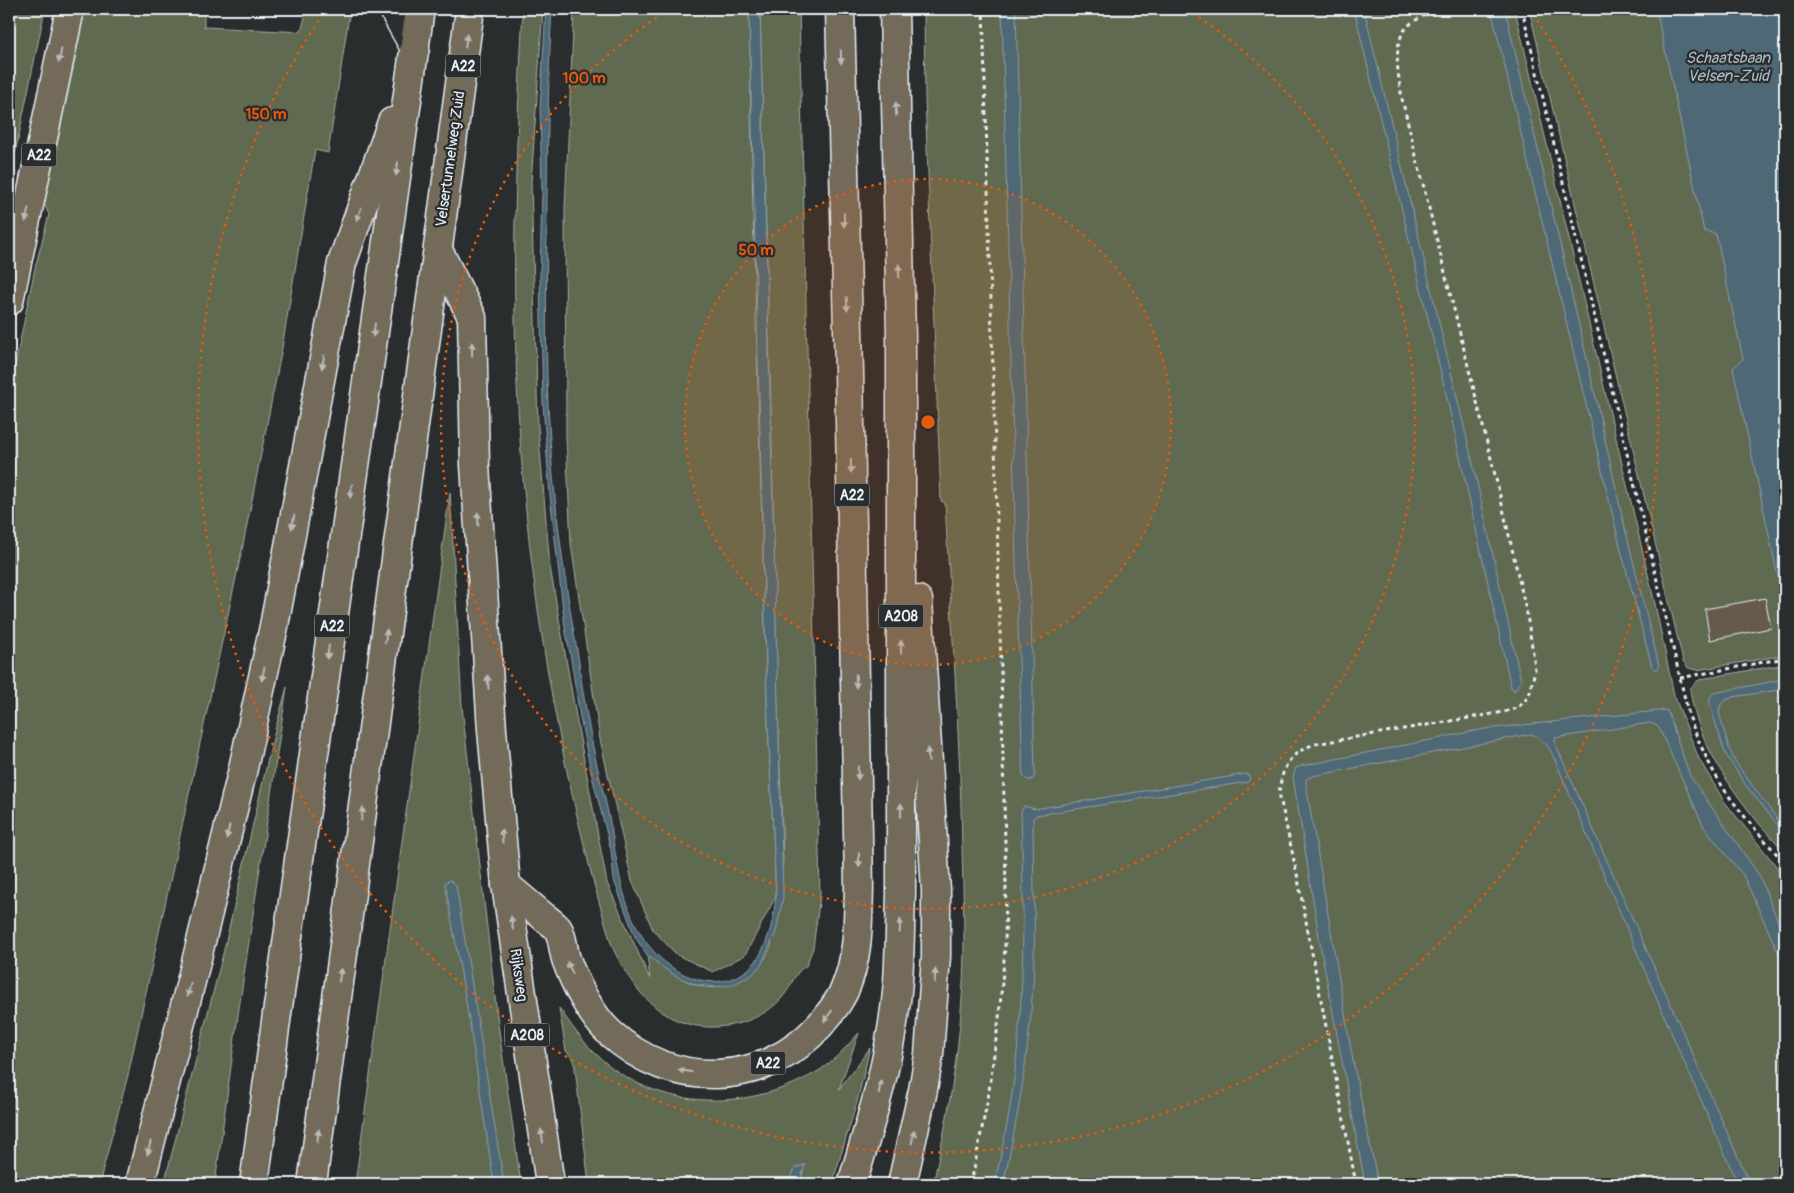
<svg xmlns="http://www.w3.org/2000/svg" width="1794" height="1193" font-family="Pangolin,sans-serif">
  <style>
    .green { fill: #616a51; stroke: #a4aea4 }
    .water { fill: #4f6874; stroke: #8c9fa9 }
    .building { fill: #655a4c; stroke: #e8f1f8 }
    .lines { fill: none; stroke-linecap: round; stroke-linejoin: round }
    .minor-casing { stroke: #e8f1f8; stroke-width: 31 }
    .highway-casing { stroke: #e8f1f8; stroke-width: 31 }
    .path { stroke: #e8f1f8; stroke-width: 3; stroke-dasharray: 4 4; stroke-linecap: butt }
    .minor { stroke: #2a2d2e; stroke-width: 28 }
    .highway { stroke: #736b5a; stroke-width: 28 }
    .oneway { fill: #b9bbb9 }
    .ring { fill: none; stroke: #e8590c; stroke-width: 2.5; stroke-dasharray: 2.5 5 }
    .labels { text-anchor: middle; stroke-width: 4.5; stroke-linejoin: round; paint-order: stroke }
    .shield { fill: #2a2d2e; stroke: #afb6bb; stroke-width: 1 }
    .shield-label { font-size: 14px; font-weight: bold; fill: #e8f1f8 }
    .street-label { font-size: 15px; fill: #e8f1f8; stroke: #2a2d2e }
    .water-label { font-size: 16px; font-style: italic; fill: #abbac3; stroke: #2a2d2e }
    .centre { fill: #e8590c; stroke: #2a2d2e; stroke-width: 2.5 }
    .ring-label { font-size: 15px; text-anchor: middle; font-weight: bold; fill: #e8590c; stroke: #2a2d2e; stroke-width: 4.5; stroke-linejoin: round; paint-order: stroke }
  </style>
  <rect width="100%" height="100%" fill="#2a2d2e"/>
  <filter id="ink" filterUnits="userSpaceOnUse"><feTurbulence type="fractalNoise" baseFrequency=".02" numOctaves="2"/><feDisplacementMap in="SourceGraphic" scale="10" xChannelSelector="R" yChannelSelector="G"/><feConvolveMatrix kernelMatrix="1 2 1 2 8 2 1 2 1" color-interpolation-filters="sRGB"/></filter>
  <g filter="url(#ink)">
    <g class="green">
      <polygon points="9,9 45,9 9,183"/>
      <polygon points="82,9 204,9 204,27 301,32 307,9 350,9 328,153 315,150 282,348 243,545 128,1075 99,1184 9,1184 9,395 35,268 49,215 44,203"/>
      <path d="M523,9H543L531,183L538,427L550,567L578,728L607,883L650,979L647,955C663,967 695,992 717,987C724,985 732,980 738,976C758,967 762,967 771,946L783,861L777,681L772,449L760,9H799L820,895L813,948L806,966C795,971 792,985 785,994C765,1021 724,1032 692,1025C654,1017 628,982 613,948C609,939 607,928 604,919C594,886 586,853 578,820C542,669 521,514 516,359C512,242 517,126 523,9Z"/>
      <polygon points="574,9 749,9 753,215 767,701 776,896 745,955 713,972 677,955 653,930 632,881 600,739 571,544 566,437 565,208"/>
      <path d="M924,9H1515L1655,604L1674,695L1699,759L1724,801L1785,877V1184H933C947,1123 958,1060 962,998C966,947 963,897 962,847C960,732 951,617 945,503L941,501L925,97Z"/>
      <polygon points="1529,9 1785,9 1785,655 1697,670 1688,668 1683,661"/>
      <polygon points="450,492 462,707 498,1024 521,1184 355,1184"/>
      <path d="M1785,664V853C1779,844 1770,836 1762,827C1731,790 1696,740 1690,689L1696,682L1701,679Z"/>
      <polygon points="287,687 238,1015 215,1184 164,1184 223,954 273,738"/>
      <path d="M559,1008C571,1025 582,1041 597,1055C657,1113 752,1112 820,1070C835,1060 847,1046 859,1033L839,1089L870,1048L857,1102L832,1184H799L805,1165L795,1168L789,1184H589L574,1060L566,1051Z"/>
    </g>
    <g class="water">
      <path d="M546,9H552C548,70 548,131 547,193C547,263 545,335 548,405C552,490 563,573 578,656C580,666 580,675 582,685C588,725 596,764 606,803C616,845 617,892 639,931C652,954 673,973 700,980C721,985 743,978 756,961C769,943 774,917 776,896L767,701L750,53L749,9H760L783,897L776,932L761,965L752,975L732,985L716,987L697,985L678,977L665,969L647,955L635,937L614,880L611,850L591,772L580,717L571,659L565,627L550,495L543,404L540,277L542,191L540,107Z"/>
      <polygon points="1002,9 1016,9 1035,775 1032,780 1027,780 1023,776 1016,564"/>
      <polygon points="1354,9 1364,9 1472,460 1521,681 1514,691 1511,687 1446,394"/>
      <polygon points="1491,9 1505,9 1592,381 1622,516 1659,666 1658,669 1655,669 1652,667 1621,550"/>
      <polygon points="1656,9 1785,9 1785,601 1777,572 1733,368 1743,359 1716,234 1704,231"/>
      <polygon points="1785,679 1785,689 1733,697 1724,701 1720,706 1719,713 1729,748 1735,762 1785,830 1785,834 1745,784 1725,753 1710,705 1710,697 1714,693"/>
      <path d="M1667,710L1690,776L1759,875L1785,939V967L1743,875L1704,827L1659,728L1656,725L1650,723L1555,738V743L1750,1184H1738L1674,1039L1555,760C1549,747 1545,739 1531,734L1313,776L1306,779V785L1353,1061L1378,1184H1365L1321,949L1293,777L1296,768L1301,766L1485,729Z"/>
      <path d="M1246,774L1249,776L1250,779L1248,782L1037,815L1033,818C1033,874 1036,929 1033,985C1029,1053 1018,1119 1003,1184H994C1026,1062 1025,937 1021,812L1024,806L1035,809Z"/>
      <polygon points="450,880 456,885 504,1184 494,1184 469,1019 445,883"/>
      <polygon points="805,1165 799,1184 789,1184 795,1168"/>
    </g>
    <polygon class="building" points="1765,598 1771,628 1710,640 1705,609"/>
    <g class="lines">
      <defs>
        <polyline id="minor" points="393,9 415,48"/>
        <g id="highway">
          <polyline points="438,250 472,317 475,465 492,730 506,885 550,1184"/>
          <polyline points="9,301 70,9"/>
          <path d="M506,885C519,896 531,906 544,917C548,920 555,925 558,929C563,937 563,950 566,959C574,982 592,1017 610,1033C672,1090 764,1088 820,1025C829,1015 838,1003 844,991C859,957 858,922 859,886L849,372L840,9"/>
          <polyline points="140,1184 197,958 242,773 274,626 342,263 392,122"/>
          <polyline points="254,1184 276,1021 420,9"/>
          <polyline points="312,1184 470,9"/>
          <path d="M852,1184C872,1118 893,1050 898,981C900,952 900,923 901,894V337L894,9"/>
          <polyline points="902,1184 923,1090 929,1055 936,956 936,891 918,600"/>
        </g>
      </defs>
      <use href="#minor" class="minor-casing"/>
      <use href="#highway" class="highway-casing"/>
      <g class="path">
        <path d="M1522,9L1689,716C1701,749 1716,781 1738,808C1753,828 1770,845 1785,864"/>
        <polyline points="1680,678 1785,658"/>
        <polyline points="971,1184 988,1098 999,1018 1005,948 1006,886 1000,629 983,9"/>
        <path d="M1356,1184L1297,874L1279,793C1282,766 1290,753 1315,744L1504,712L1517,708L1525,701L1530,692L1535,670L1534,659L1527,615L1499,491L1402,99C1399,77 1391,45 1407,27C1416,18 1430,13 1442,9"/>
      </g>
      <use href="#minor" class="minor"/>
      <use href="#highway" class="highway"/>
    </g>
    <defs><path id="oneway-solid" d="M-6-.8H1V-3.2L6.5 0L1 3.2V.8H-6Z" transform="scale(1.25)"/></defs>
    <g class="oneway">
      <use href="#oneway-solid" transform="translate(466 41) rotate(-83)"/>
      <use href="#oneway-solid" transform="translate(60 56) rotate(102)"/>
      <use href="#oneway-solid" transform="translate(841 57) rotate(89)"/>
      <use href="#oneway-solid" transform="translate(896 109) rotate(-91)"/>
      <use href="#oneway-solid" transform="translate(397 169) rotate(98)"/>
      <use href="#oneway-solid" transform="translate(359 214) rotate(110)"/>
      <use href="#oneway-solid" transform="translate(27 215) rotate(102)"/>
      <use href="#oneway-solid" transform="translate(844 220) rotate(89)"/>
      <use href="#oneway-solid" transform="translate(899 271) rotate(-91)"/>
      <use href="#oneway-solid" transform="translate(847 304) rotate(88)"/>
      <use href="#oneway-solid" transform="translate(374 330) rotate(98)"/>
      <use href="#oneway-solid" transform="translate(472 349) rotate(-91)"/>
      <use href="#oneway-solid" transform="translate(323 362) rotate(101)"/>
      <use href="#oneway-solid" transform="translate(851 466) rotate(89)"/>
      <use href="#oneway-solid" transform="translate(351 491) rotate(98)"/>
      <use href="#oneway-solid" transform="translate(478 519) rotate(-93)"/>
      <use href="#oneway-solid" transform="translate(293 522) rotate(101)"/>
      <use href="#oneway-solid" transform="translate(386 636) rotate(-82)"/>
      <use href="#oneway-solid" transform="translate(901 647) rotate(-90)"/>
      <use href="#oneway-solid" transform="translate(328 652) rotate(98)"/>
      <use href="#oneway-solid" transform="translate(263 674) rotate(102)"/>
      <use href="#oneway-solid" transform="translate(856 681) rotate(89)"/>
      <use href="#oneway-solid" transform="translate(488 682) rotate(-94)"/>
      <use href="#oneway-solid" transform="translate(928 755) rotate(-94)"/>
      <use href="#oneway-solid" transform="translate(858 773) rotate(89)"/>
      <use href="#oneway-solid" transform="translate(901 810) rotate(-90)"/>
      <use href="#oneway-solid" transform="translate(362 814) rotate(-82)"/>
      <use href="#oneway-solid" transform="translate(228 832) rotate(104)"/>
      <use href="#oneway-solid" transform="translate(502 836) rotate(-95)"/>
      <use href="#oneway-solid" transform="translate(859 860) rotate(90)"/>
      <use href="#oneway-solid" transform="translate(512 923) rotate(-98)"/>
      <use href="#oneway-solid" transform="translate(900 926) rotate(-88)"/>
      <use href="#oneway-solid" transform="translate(570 968) rotate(-115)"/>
      <use href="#oneway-solid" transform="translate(340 975) rotate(-82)"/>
      <use href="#oneway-solid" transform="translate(935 976) rotate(-87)"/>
      <use href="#oneway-solid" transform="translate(189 990) rotate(104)"/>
      <use href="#oneway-solid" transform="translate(828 1016) rotate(127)"/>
      <use href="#oneway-solid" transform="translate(685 1071) rotate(-170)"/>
      <use href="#oneway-solid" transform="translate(880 1087) rotate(-78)"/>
      <use href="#oneway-solid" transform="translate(318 1136) rotate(-83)"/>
      <use href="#oneway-solid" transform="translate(542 1136) rotate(-99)"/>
      <use href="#oneway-solid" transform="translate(913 1137) rotate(-78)"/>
      <use href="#oneway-solid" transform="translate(149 1148) rotate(104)"/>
    </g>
  </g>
  <circle cx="928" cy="422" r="243" fill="#e8590c" fill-opacity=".12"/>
  <g class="ring">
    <circle cx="928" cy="422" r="243"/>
    <path d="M1186 9A487 487 0 1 1 670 9"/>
    <path d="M1533 14A730 730 0 1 1 323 14"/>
  </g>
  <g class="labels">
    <g class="shield">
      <rect x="445.5" y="54.5" width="35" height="23" rx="4"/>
      <rect x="21.5" y="143.5" width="35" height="23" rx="4"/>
      <rect x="834.5" y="483.5" width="35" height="23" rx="4"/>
      <rect x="878.5" y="604.5" width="45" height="23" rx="4"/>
      <rect x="314.5" y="614.5" width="35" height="23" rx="4"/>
      <rect x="504.5" y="1023.5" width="45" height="23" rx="4"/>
      <rect x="750.5" y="1051.5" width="35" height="23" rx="4"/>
    </g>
    <g class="shield-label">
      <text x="463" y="71">A22</text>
      <text x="39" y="160">A22</text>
      <text x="852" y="500">A22</text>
      <text x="901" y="621">A208</text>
      <text x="332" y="631">A22</text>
      <text x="527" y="1040">A208</text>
      <text x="768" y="1068">A22</text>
    </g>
    <g class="street-label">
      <text transform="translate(450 159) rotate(-82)" y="5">Velsertunnelweg Zuid</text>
      <text transform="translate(519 975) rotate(82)" y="5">Rijksweg</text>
    </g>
    <g class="water-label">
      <text x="1728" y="63">Schaatsbaan<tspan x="1728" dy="18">Velsen-Zuid</tspan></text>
    </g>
  </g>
  <circle cx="928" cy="422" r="8" class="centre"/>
  <g class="ring-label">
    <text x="584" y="83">100 m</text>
    <text x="266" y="119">150 m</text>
    <text x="756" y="255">50 m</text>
  </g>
  <rect width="1794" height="1193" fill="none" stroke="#2a2d2e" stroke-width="30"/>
  <rect x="15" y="15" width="1764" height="1163" fill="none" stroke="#e8f1f8" stroke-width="2" filter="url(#ink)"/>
</svg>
